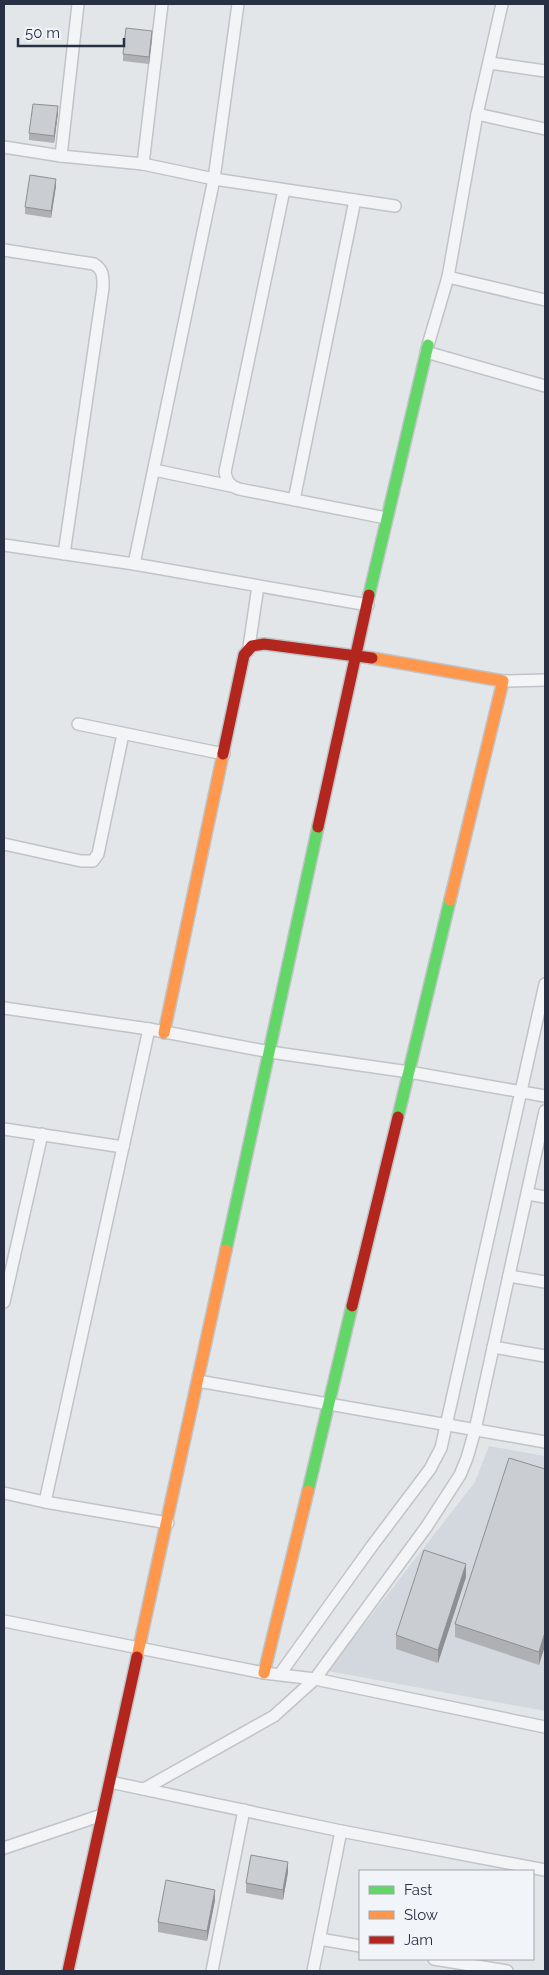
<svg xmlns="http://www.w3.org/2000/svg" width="549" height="1975" font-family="Raleway,sans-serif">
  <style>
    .built { fill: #d3d7de }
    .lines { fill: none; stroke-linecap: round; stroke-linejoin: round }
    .street-casing { stroke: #c0c3c7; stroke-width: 14 }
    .fast-casing { stroke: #c0c3c7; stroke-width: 14 }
    .slow-casing { stroke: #c0c3c7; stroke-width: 14 }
    .jam-casing { stroke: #c0c3c7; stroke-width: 14 }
    .street { stroke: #f3f4f5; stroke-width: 11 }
    .fast { stroke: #63d668; stroke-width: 11 }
    .slow { stroke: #ff974d; stroke-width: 11 }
    .jam { stroke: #b3261e; stroke-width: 11 }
    .wall { fill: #aeb0b4 }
    .shaded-wall { fill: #8d9092 }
    .building { fill: #cacdd1; stroke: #8d9092 }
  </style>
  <rect width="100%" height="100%" fill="#e3e6e9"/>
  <polygon class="built" points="489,1446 545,1456 545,1711 328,1671 475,1482"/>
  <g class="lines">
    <defs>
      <g id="street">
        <polyline points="490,63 545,71"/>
        <polyline points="477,114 545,129"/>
        <polyline points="4,147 61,156 143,164 214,179 395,206"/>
        <polyline points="61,156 78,4"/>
        <polyline points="143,164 162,4"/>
        <path d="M284,190L225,472C227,482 230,486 239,489L386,518"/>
        <path d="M4,250L94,264C104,270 103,278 103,288L64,554"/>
        <polyline points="448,277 545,300"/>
        <polyline points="428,345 448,277 477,114 502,4"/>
        <polyline points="426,352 545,386"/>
        <polyline points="154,470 231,486"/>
        <polyline points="294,500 355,200"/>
        <polyline points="4,545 134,564 368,605"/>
        <polyline points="134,564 214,179 238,4"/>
        <polyline points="249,647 258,586"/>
        <polyline points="503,681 545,680"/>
        <polyline points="78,724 224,754"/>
        <polyline points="4,844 81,861 93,861 98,854 123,734"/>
        <polyline points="4,1008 149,1029 270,1052 409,1072 545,1096"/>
        <polyline points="4,1129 123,1147"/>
        <polyline points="528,1194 545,1197"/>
        <polyline points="509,1276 545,1282"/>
        <polyline points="4,1302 42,1134"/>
        <polyline points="493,1347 545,1356"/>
        <polyline points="198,1381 545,1442"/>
        <polyline points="4,1493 45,1502 168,1523"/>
        <polyline points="45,1502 149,1029"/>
        <polyline points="4,1621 264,1673 315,1679 545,1727"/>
        <polyline points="280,1674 372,1546 430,1469 441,1448 545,984"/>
        <polyline points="110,1782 341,1831 545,1870"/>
        <polyline points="144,1789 274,1716 315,1679 427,1526 460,1475 467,1458 475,1430 545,1111"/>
        <polyline points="4,1848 102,1815"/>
        <polyline points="320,1939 360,1946"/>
        <polyline points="434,1959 507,1971"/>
        <polyline points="212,1971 244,1810"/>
        <polyline points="313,1971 341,1831"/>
      </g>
      <g id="fast">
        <polyline points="369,595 428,345"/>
        <polyline points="398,1117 450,900"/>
        <polyline points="226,1250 318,827"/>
        <polyline points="308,1491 352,1306"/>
      </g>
      <g id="slow">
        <polyline points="372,658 503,681 450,900"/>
        <polyline points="164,1033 223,754"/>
        <polyline points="137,1657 226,1250"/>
        <polyline points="264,1673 308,1491"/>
      </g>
      <g id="jam">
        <polyline points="223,754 244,655 252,646 264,644 372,658"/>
        <polyline points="318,827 369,595"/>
        <polyline points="352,1306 398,1117"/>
        <polyline points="68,1971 137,1657"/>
      </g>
    </defs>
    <use href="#street" class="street-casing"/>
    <use href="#fast" class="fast-casing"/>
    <use href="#slow" class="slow-casing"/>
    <use href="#jam" class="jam-casing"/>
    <use href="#street" class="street"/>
    <use href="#fast" class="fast"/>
    <use href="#slow" class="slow"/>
    <use href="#jam" class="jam"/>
  </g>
  <g class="wall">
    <polygon points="152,38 149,64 123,61 123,54"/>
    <polygon points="58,113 54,143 29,140 29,133"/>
    <polygon points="56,186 51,218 25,214 25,207"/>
    <polygon points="545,1469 539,1665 455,1637 455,1624"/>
    <polygon points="466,1577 438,1663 396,1649 396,1635"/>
    <polygon points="288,1872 283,1900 246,1893 246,1883"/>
    <polygon points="215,1900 207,1941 158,1932 158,1922"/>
  </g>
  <g class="shaded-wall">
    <polygon points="152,31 152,38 149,64 149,57"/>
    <polygon points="58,106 58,113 54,143 54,136"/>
    <polygon points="56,179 56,186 51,218 51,211"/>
    <polygon points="466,1564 466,1577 438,1663 438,1650"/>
    <polygon points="545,1632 545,1646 539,1665 539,1652"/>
    <polygon points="288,1862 288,1872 283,1900 283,1890"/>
    <polygon points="215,1890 215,1900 207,1941 207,1931"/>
  </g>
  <g class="building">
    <polygon points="126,28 152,31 149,57 123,54"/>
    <polygon points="33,104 58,106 54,136 29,133"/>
    <polygon points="30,175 56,179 51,211 25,207"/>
    <polygon points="509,1458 545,1469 545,1632 539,1652 455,1624"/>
    <polygon points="424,1550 466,1564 438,1650 396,1635"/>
    <polygon points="251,1855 288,1862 283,1890 246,1883"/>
    <polygon points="166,1880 215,1890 207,1931 158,1922"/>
  </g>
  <rect width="549" height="1975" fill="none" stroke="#283144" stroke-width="10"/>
  <rect x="359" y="1870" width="175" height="90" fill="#f1f4f8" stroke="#a1a6b0"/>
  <rect x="369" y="1886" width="25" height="8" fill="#63d668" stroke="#a1a6b0"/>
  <text x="404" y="1895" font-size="15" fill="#283144">Fast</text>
  <rect x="369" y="1911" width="25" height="8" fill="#ff974d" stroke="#a1a6b0"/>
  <text x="404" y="1920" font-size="15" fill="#283144">Slow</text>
  <rect x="369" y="1936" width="25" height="8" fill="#b3261e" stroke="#a1a6b0"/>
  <text x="404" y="1945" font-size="15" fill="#283144">Jam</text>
  <path d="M18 38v8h106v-8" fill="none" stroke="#283144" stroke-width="2.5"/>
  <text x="25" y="38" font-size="15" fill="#283144" stroke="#f1f4f8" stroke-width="4" paint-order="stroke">50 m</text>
</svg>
